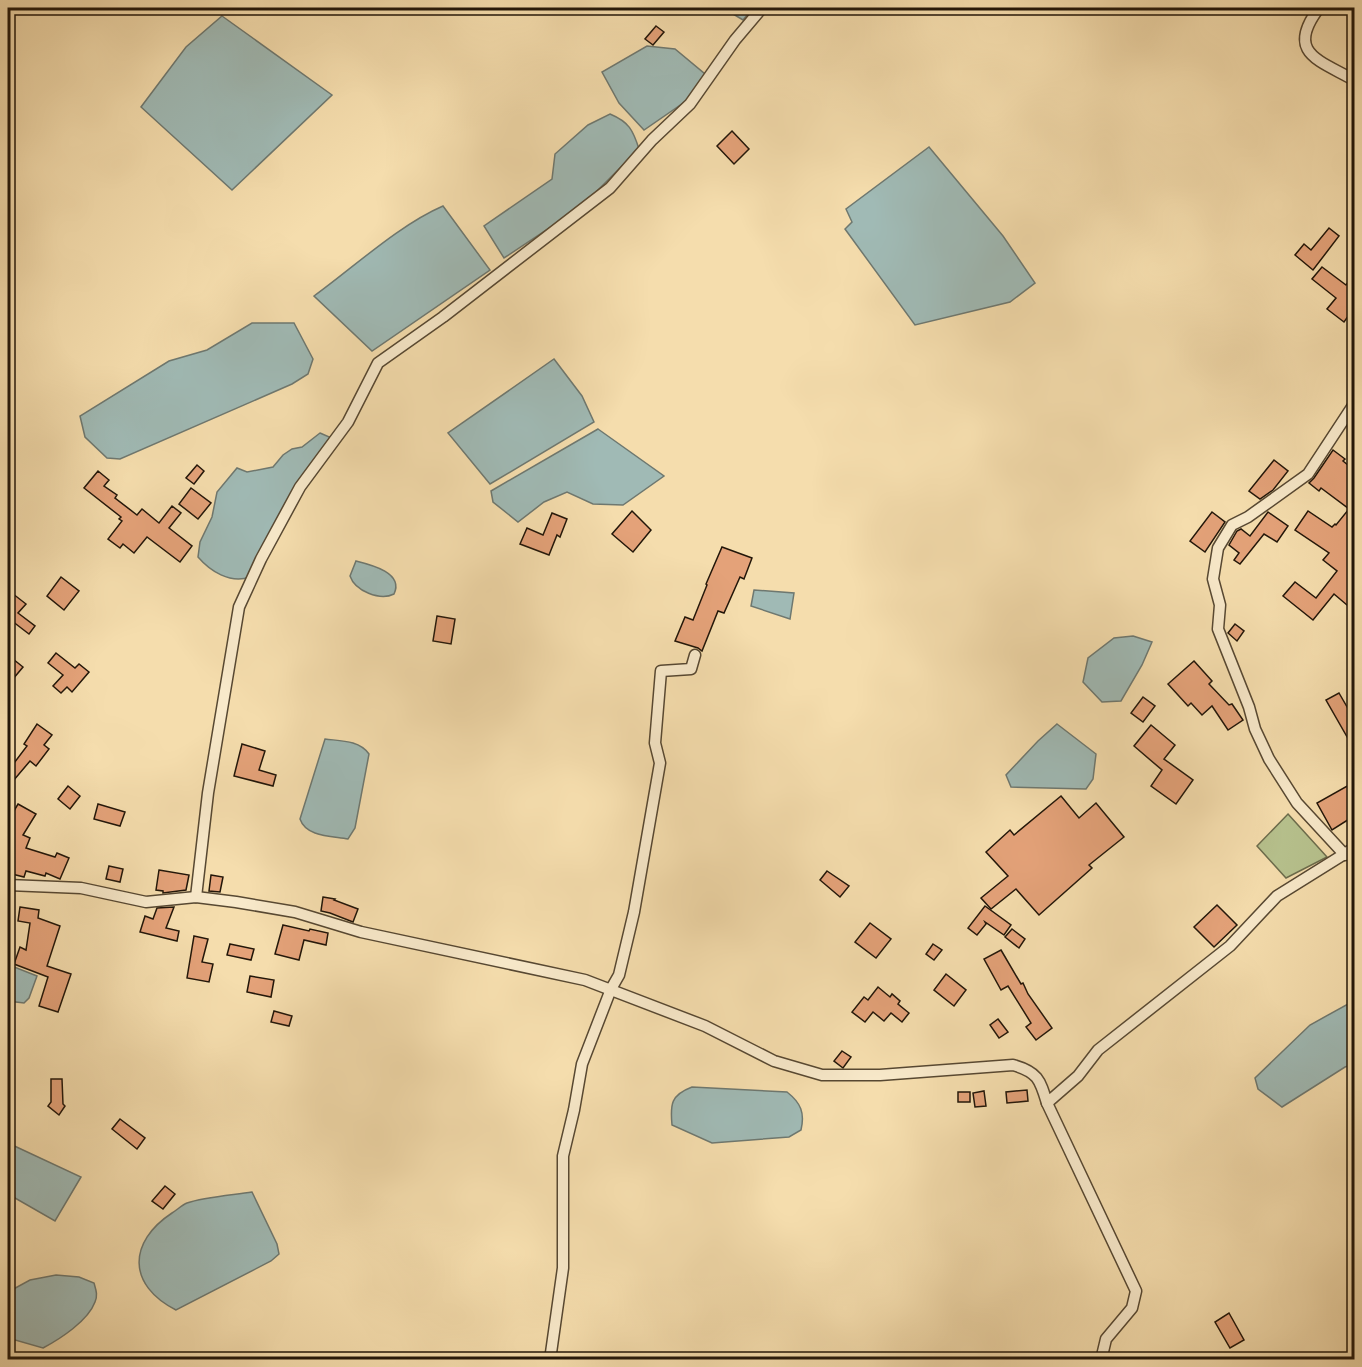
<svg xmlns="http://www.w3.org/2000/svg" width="1362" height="1367" font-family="'Libre Bodoni',serif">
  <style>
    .green { fill: #b7c28e; stroke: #6c6c4c; stroke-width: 1.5 }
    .water { fill: #a0bab5; stroke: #6e7870; stroke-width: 1.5 }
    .building { fill: #e4a279; stroke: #221609; stroke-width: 1.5 }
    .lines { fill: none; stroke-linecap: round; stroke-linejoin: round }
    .street-casing { stroke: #574832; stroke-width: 13 }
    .street { stroke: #f8e9ca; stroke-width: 10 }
  </style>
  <rect width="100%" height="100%" fill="#f5ddad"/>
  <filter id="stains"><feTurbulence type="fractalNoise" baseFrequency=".00333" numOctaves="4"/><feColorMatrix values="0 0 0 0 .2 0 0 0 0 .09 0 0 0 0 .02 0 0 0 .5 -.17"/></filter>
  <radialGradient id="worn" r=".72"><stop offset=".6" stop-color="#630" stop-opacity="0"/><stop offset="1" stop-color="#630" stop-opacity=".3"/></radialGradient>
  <polygon class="green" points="1288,814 1327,857 1286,878 1257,846"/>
  <g class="water">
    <polygon points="723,8 753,8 743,20"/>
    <polygon points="222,16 332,95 232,190 141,107 186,47"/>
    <polygon points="647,46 675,49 705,74 689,99 644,130 619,103 602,72"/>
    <path d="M610,114C629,122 633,130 639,149L596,192L554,225L504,258L484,226L552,179L555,154L588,125Z"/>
    <polygon points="929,147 1003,236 1035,283 1010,302 915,325 845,229 852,222 846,209"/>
    <path d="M443,206L490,270L372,351L314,296C354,267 399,225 443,206Z"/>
    <polygon points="252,323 294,323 313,359 308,374 292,384 120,459 107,458 85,437 80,416 169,361 207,350"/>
    <polygon points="554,359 582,396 594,422 490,484 448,433"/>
    <polygon points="598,429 664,476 623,505 593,504 567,492 544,502 518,522 493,502 491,491"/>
    <path d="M320,433L334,439L250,577C230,584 210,571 198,557L200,542L212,517L217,492L237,468L247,472L273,467L283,455L292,449L302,447Z"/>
    <path d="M356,561C372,565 404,573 394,594C380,601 355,591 350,576Z"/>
    <polygon points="754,590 794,593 790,619 751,606"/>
    <polygon points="1133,636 1152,642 1142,665 1121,701 1102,702 1083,682 1088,658 1114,638"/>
    <polygon points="1057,724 1096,754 1093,779 1086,789 1011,787 1006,775 1038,741"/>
    <path d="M325,739C340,741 359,740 369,754L355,828L348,839C332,836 306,837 300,819Z"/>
    <polygon points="8,962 9,965 37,976 29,998 24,1003 8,1001"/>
    <polygon points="1348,1004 1354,1015 1354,1064 1345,1067 1282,1107 1258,1089 1255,1078 1310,1025"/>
    <path d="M692,1087L787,1092C801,1103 805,1113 801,1130L789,1137L712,1143L672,1125C670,1104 671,1095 692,1087Z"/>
    <polygon points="8,1143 81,1177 55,1221 8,1194"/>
    <path d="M252,1192L277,1244L279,1254L271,1261L176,1310C127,1285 128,1242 172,1213C177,1210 182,1205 187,1203C204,1197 233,1195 252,1192Z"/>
    <path d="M56,1275L79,1277L94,1283C96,1290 98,1295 95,1302C88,1321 60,1339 43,1348L8,1338V1292L30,1280Z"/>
  </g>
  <g class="building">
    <polygon points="656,26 664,32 653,45 645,39"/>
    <polygon points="732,131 749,149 734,164 717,146"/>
    <polygon points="1329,228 1339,236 1313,270 1295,255 1304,244 1311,250"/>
    <polygon points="1322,267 1346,285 1354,274 1354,308 1344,322 1327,309 1336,298 1312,279"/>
    <polygon points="1333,450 1345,459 1343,461 1354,470 1354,611 1334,594 1313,620 1283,596 1295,582 1316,598 1337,571 1323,560 1329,553 1295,530 1308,511 1332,527 1335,524 1336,525 1349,509 1321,488 1319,491 1309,483 1314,478"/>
    <polygon points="1274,460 1288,471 1273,490 1260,499 1249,491"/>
    <polygon points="197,465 204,471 194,484 186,478"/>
    <polygon points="98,471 109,480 104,486 117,495 115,498 137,515 142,509 159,523 172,506 181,513 169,528 192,546 180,562 147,537 134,553 123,544 120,548 108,539 122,521 119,519 121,517 84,488"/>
    <polygon points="191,488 211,503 198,519 179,504"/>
    <polygon points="632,511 651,530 633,552 612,534"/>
    <polygon points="1212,512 1225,522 1205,552 1190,541"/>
    <polygon points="1268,512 1288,526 1277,542 1264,534 1240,564 1234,560 1239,553 1229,545 1237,531 1241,529 1250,536"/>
    <polygon points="552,513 567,519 560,537 557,535 549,555 520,544 527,528 543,535"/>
    <polygon points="722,547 752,558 744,579 740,577 724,613 718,611 702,651 698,648 675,641 685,617 693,620 707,585 706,584"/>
    <polygon points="61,577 79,591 64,610 47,596"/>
    <polygon points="8,590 26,604 18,613 35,626 29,634 12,621 8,627"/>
    <polygon points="437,616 455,619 451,644 433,641"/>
    <polygon points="1235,624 1244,631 1237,641 1228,633"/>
    <polygon points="56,653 75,668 79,664 89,672 72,692 67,687 61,693 53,686 63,675 48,663"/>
    <polygon points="8,655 23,667 8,685"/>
    <polygon points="1194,661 1212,681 1209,684 1229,705 1232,704 1243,720 1228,730 1212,706 1202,715 1191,703 1188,706 1168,684"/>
    <polygon points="1339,693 1354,719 1354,749 1326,700"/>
    <polygon points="1143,697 1155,706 1143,722 1131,713"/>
    <polygon points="37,724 52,735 44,745 49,749 36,766 30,761 8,787 8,771 27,746 24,744"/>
    <polygon points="1151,725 1175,745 1164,759 1193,780 1176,804 1151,786 1162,770 1134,746"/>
    <polygon points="242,744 265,751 259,770 276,775 273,786 234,776"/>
    <polygon points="1349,785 1354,794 1354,816 1332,830 1317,803"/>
    <polygon points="68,786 80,796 70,809 58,799"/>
    <polygon points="1061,796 1079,818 1096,803 1124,837 1089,865 1092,868 1039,915 1016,889 991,909 981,898 1008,876 986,852 1010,830 1014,835"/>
    <polygon points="18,804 36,814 23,835 30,838 26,848 55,857 57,853 69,858 60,879 46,873 45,876 26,871 24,877 8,873 14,850 8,848 8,821"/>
    <polygon points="98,804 125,812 120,826 94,819"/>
    <polygon points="109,866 123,869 120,882 106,879"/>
    <polygon points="159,870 189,875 186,890 163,893 163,891 156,890"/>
    <polygon points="827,871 849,886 840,897 820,880"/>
    <polygon points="211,875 223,877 220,892 209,891"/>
    <polygon points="323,897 335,899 334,900 358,909 353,922 330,913 321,911"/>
    <polygon points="1217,905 1237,925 1214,947 1194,927"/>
    <polygon points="985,906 1011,925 1004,935 985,922 986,924 977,935 968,928"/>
    <polygon points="20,907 39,910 38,918 60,926 47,966 71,974 58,1012 39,1006 48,977 14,964 20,947 26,950 30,923 18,921"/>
    <polygon points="174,907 166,928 179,931 177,941 140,932 145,916 153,919 157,908"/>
    <polygon points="870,923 891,939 876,958 855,942"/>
    <polygon points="283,925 309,931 310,929 328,933 326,945 304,940 299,960 275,954"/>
    <polygon points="1012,929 1025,939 1019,948 1005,937"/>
    <polygon points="194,936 208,939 202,962 213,964 209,982 187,978"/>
    <polygon points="230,944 254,949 251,960 227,955"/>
    <polygon points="933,944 942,950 934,960 926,954"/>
    <polygon points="1001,950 1021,984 1023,983 1028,994 1052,1028 1036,1040 1026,1027 1031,1023 1008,986 1001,990 984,959"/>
    <polygon points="946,974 966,990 954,1006 934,990"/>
    <polygon points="250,976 274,980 271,997 247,992"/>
    <polygon points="878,987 890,997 892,994 900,1001 898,1004 909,1013 902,1022 891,1013 884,1021 873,1012 865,1022 852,1012 864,997 868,1000"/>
    <polygon points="274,1011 292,1016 289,1026 271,1022"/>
    <polygon points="998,1019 1008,1032 999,1038 990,1025"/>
    <polygon points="842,1051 851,1057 843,1068 834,1061"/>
    <polygon points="51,1079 62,1079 63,1104 65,1106 59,1115 48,1106 51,1102"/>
    <polygon points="1027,1090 1028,1101 1007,1103 1006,1092"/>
    <polygon points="984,1091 986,1106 975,1107 973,1093"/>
    <rect x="958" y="1092" width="12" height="10"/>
    <polygon points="120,1119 145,1138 137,1149 112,1129"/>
    <polygon points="165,1186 175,1194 163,1209 152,1201"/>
    <polygon points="1229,1313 1244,1340 1230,1348 1215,1322"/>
  </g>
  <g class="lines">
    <defs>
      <g id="street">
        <path d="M1319,8C1285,53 1319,60 1354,80"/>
        <polyline points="1345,855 1297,803 1269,759 1255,729 1249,707 1218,629 1220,605 1213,579 1218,548 1232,525 1248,517 1308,474 1354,404"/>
        <path d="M8,885L81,888L146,902L196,897L236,902L295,912L361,932L585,980L705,1026L774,1061L822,1075H880L1013,1065C1038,1072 1040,1080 1047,1103L1078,1076L1098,1050L1230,946L1277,896L1354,848"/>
        <polyline points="196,897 208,793 239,607 261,559 300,487 348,422 378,363 443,317 610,188 652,140 690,104 735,40 762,8"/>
        <polyline points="1047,1103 1136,1291 1132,1308 1106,1339 1101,1360"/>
        <polyline points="550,1360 563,1268 563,1156 574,1110 582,1064 611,989 619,975 634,912 660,763 655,743 661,671 691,669 695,655"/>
      </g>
    </defs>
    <use href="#street" class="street-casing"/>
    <use href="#street" class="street"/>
  </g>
  <rect width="1362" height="1367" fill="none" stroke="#f5ddad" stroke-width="30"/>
  <rect x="9" y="9" width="1344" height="1349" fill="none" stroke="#221609" stroke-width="3"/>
  <rect x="15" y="15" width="1332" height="1337" fill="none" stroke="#221609" stroke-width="1.5"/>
  <rect width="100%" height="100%" filter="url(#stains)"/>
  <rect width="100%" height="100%" fill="url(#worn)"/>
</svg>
